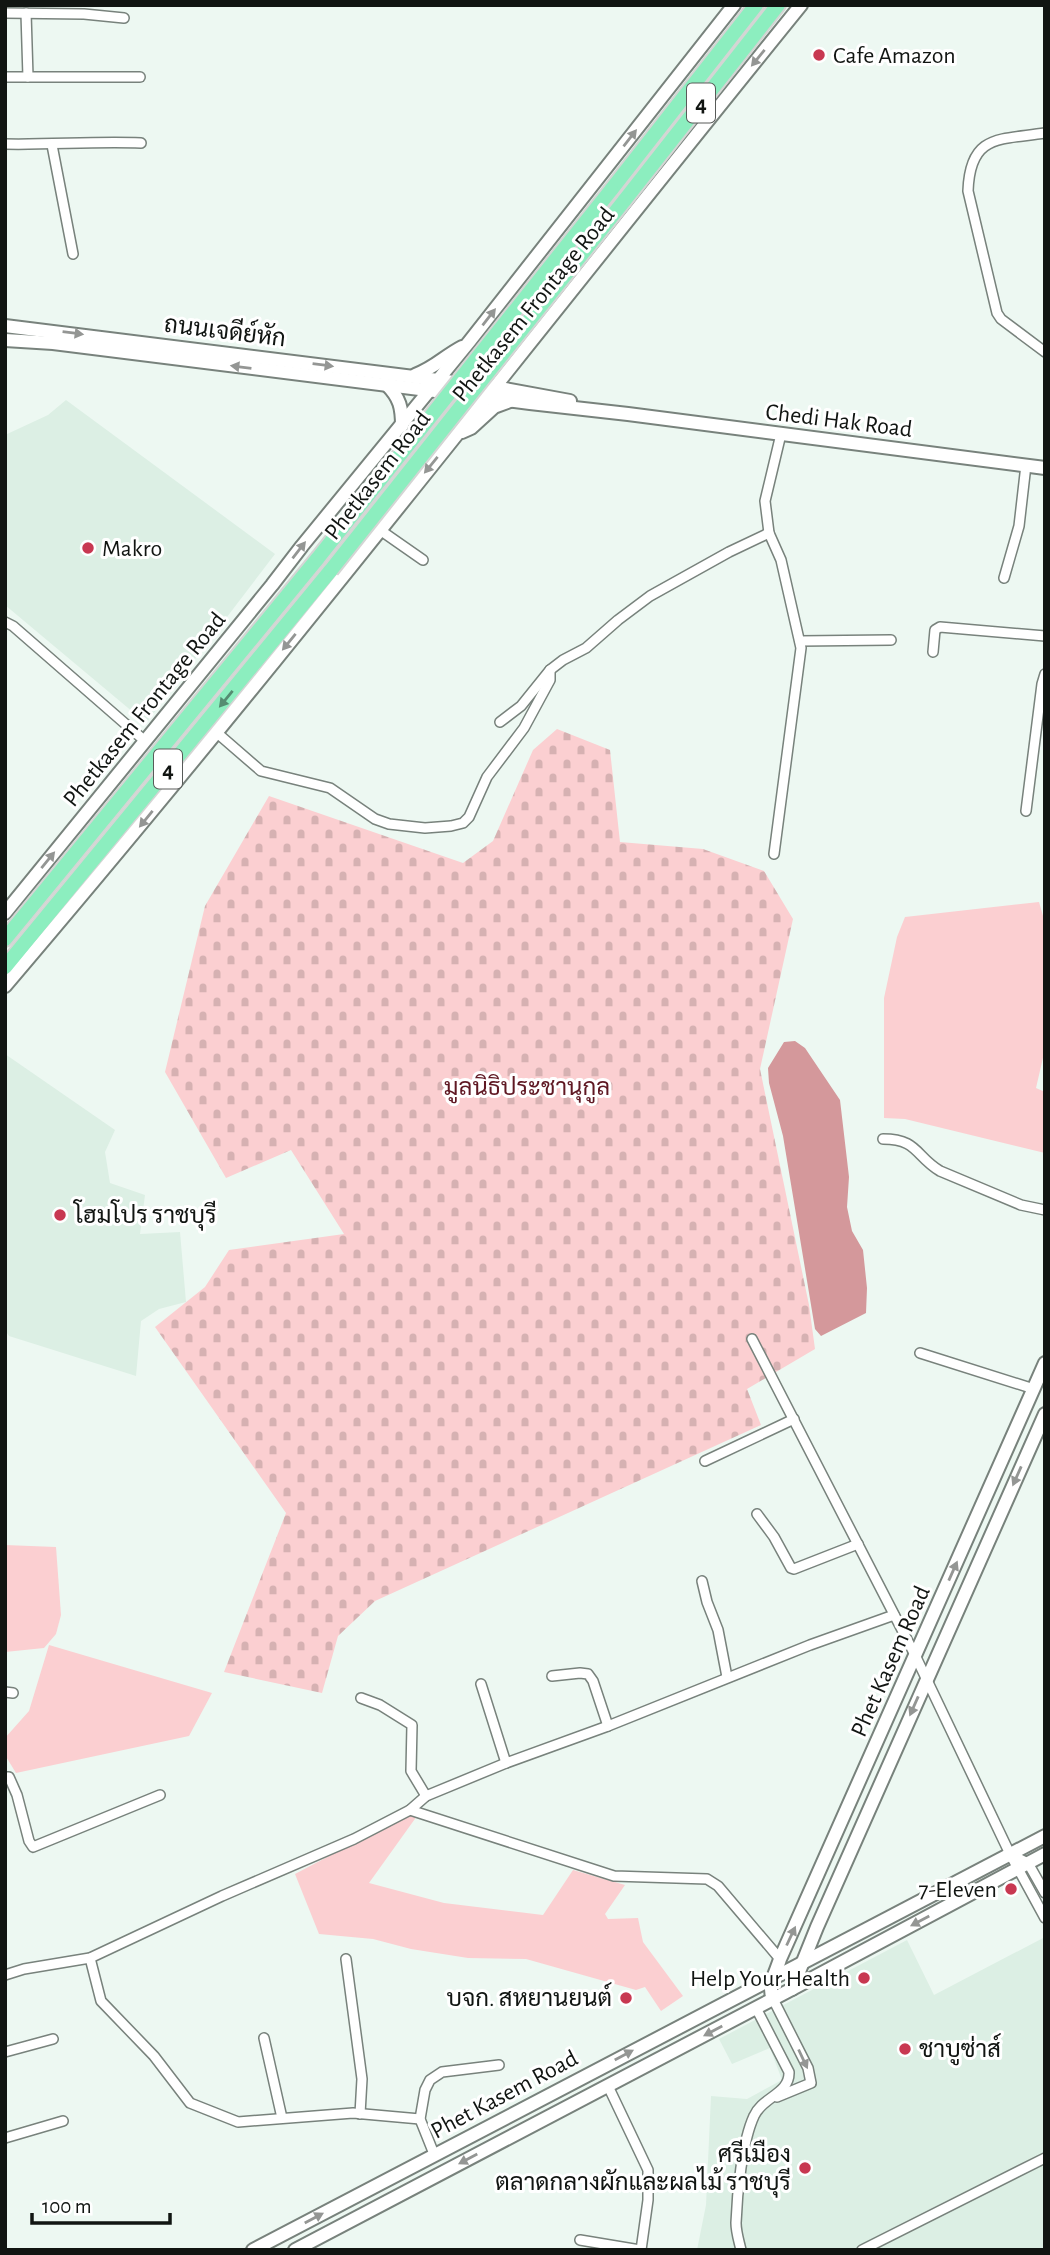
<svg xmlns="http://www.w3.org/2000/svg" width="1050" height="2255" font-family="'Alegreya Sans',Sarabun,sans-serif">
  <style>
    .built { fill: #dcefe4 }
    .grass { fill: #fbcfd1 }
    .cemetery { fill: url(#cemetery-stones) }
    .water { fill: #d4989b }
    .lines { fill: none; stroke-linecap: round; stroke-linejoin: round }
    .minor-casing { stroke: #78827c; stroke-width: 12 }
    .secondary-casing { stroke: #78827c; stroke-width: 16 }
    .trunk-casing { stroke: #d4d5d4; stroke-width: 18 }
    .minor { stroke: #fff; stroke-width: 9 }
    .secondary { stroke: #fff; stroke-width: 12 }
    .trunk { stroke: #8ceebf; stroke-width: 14 }
    .trunk-bridge-casing { stroke: #d4d5d4; stroke-width: 18; stroke-linecap: butt }
    .trunk-bridge { stroke: #8ceebf; stroke-width: 14 }
    .oneway { fill: #949694 }
    .oneway2 { fill: #558c71 }
    .poi-dot { fill: #c83851; stroke: #fff; stroke-width: 2.5 }
    .labels { text-anchor: middle; stroke-width: 6; stroke-linejoin: round; paint-order: stroke }
    .shield { fill: #fff; stroke: #585b59; stroke-width: 2 }
    .shield-label { font-size: 23px; font-weight: bold; fill: #111512 }
    .poi-label { font-size: 24px; fill: #111512; stroke: #fff; text-anchor: start }
    .street-label { font-size: 24px; fill: #111512; stroke: #fff }
    .park-label { font-size: 24px; fill: #5f1823; stroke: #fff }
  </style>
  <defs>
    <pattern id="cemetery-stones" width="16" height="16" patternUnits="userSpaceOnUse" patternTransform="scale(1.75)"><rect width="16" height="16" fill="#fbcfd1"/><path d="M2 7V4a2 2 0 0 1 4 0v3zM10 15v-3a2 2 0 0 1 4 0v3z" fill="#d6b1b2"/></pattern>
  </defs>
  <rect width="100%" height="100%" fill="#edf8f2"/>
  <g class="built">
    <polygon points="66,400 275,554 146,723 5,605 5,435 48,415"/>
    <polygon points="5,1054 115,1130 105,1152 110,1183 145,1195 140,1234 180,1232 186,1302 159,1309 141,1321 136,1376 9,1336 5,1330"/>
    <polygon points="1045,1937 1045,2250 697,2250 706,2205 711,2096 747,2099 782,2080 770,2048 732,2064 719,2039 907,1940 934,1995"/>
  </g>
  <g class="grass">
    <polygon points="1039,902 1045,923 1045,1049 1036,1088 1045,1092 1045,1153 905,1119 884,1118 884,998 897,937 905,917"/>
    <polygon points="5,1545 56,1547 61,1615 56,1634 44,1648 5,1652"/>
    <polygon points="49,1645 212,1693 189,1736 16,1773 5,1755 5,1738 29,1711"/>
    <polygon points="409,1814 417,1816 369,1883 444,1903 543,1915 573,1870 625,1885 605,1914 608,1919 638,1918 643,1942 683,1996 661,2011 645,1987 636,1990 526,1959 468,1958 411,1949 373,1939 319,1934 295,1874"/>
  </g>
  <polygon class="cemetery" points="557,729 610,750 620,842 703,849 764,871 793,919 760,1069 809,1305 815,1349 747,1389 761,1425 375,1601 338,1636 322,1693 224,1672 286,1513 155,1327 205,1287 229,1250 344,1234 291,1150 226,1178 165,1072 205,906 269,796 463,863 493,841 533,750"/>
  <polygon class="water" points="795,1041 805,1048 840,1100 849,1177 847,1207 852,1231 863,1250 867,1288 866,1313 821,1336 815,1329 783,1136 769,1083 768,1068 784,1042"/>
  <g class="lines">
    <defs>
      <g id="minor">
        <polyline points="5,13 84,14 124,18"/>
        <polyline points="26,13 28,77"/>
        <polyline points="5,77 140,77"/>
        <path d="M1045,133C999,140 970,134 968,191L997,313L1001,319L1045,352"/>
        <path d="M5,144C51,145 95,141 141,143"/>
        <polyline points="52,145 73,254"/>
        <polyline points="380,530 423,560"/>
        <polyline points="1004,578 1019,526 1026,465"/>
        <polyline points="5,622 13,626 145,741"/>
        <polyline points="800,641 891,640"/>
        <polyline points="933,652 935,630 940,627 1045,636"/>
        <polyline points="500,722 521,706 550,670 563,660 586,648 618,620 650,596 729,552 769,533"/>
        <polyline points="216,732 261,771 330,788 375,819 389,824 425,828 451,826 463,823 469,817 487,777 524,728 550,680 550,670"/>
        <polyline points="1026,811 1042,684 1045,674"/>
        <polyline points="774,854 801,648 781,560 769,533 765,501 781,434"/>
        <path d="M883,1139C918,1139 915,1156 940,1171L1021,1205L1045,1210"/>
        <polyline points="752,1339 915,1655 1010,1854 1045,1918"/>
        <polyline points="920,1353 1034,1389"/>
        <polyline points="705,1461 794,1419"/>
        <polyline points="757,1514 774,1537 791,1568 794,1569 858,1544"/>
        <polyline points="702,1581 707,1602 718,1630 727,1677"/>
        <polyline points="552,1676 580,1673 588,1674 593,1681 608,1726"/>
        <polyline points="481,1684 506,1763"/>
        <polyline points="5,1692 13,1693"/>
        <polyline points="361,1698 380,1705 412,1725 411,1771 426,1796"/>
        <polyline points="5,1777 9,1777 17,1795 29,1841 33,1847 160,1795"/>
        <polyline points="410,1810 614,1876 707,1879 718,1886 780,1959"/>
        <polyline points="1010,1854 1028,1863 1045,1893"/>
        <polyline points="90,1958 101,2001 154,2056 190,2103 238,2122 353,2113 420,2119"/>
        <polyline points="346,1959 362,2079 360,2114"/>
        <polyline points="5,1975 24,1969 90,1958 222,1896 354,1839 410,1810 426,1796 506,1763 608,1726 810,1645 894,1615"/>
        <polyline points="773,1999 808,2068 811,2083 777,2097"/>
        <polyline points="264,2038 282,2118"/>
        <polyline points="5,2052 53,2039"/>
        <polyline points="608,2086 648,2170 648,2200 641,2250"/>
        <polyline points="5,2138 63,2121"/>
        <polyline points="434,2154 420,2119 425,2090 430,2080 442,2072 499,2065"/>
        <polyline points="580,2240 640,2250"/>
        <path d="M741,2250C739,2241 736,2232 736,2223C737,2194 742,2142 754,2116C762,2097 790,2094 789,2072L756,2008"/>
        <polyline points="862,2250 1045,2158"/>
      </g>
      <g id="secondary">
        <polyline points="5,326 494,387 570,401"/>
        <polyline points="5,340 53,343 530,403 628,414 1045,468"/>
        <path d="M415,375C436,367 443,357 462,347"/>
        <path d="M387,385C400,398 402,408 402,426"/>
        <polyline points="462,432 471,428 494,407 510,401"/>
        <polyline points="5,913 272,585 302,546 469,342 734,5"/>
        <path d="M5,986C278,666 536,332 801,5"/>
        <polyline points="792,1989 817,1927 1045,1414"/>
        <path d="M773,1999C767,1985 776,1973 780,1959L1045,1363"/>
        <polyline points="253,2250 1045,1836"/>
        <polyline points="295,2250 792,1989 1045,1854"/>
      </g>
      <g id="trunk">
        <polyline points="611,190 756,5"/>
        <polyline points="624,201 778,5"/>
        <polyline points="5,939 318,558"/>
        <polyline points="5,967 331,570"/>
      </g>
    </defs>
    <use href="#minor" class="minor-casing"/>
    <use href="#secondary" class="secondary-casing"/>
    <use href="#trunk" class="trunk-casing"/>
    <use href="#minor" class="minor"/>
    <use href="#secondary" class="secondary"/>
    <use href="#trunk" class="trunk"/>
    <defs>
      <g id="trunk-bridge">
        <polyline points="318,558 611,190"/>
        <polyline points="331,570 624,201"/>
      </g>
    </defs>
    <use href="#trunk-bridge" class="trunk-bridge-casing"/>
    <use href="#trunk-bridge" class="trunk-bridge"/>
  </g>
  <defs><path id="oneway-solid" d="M-6-.8H1V-3.2L6.5 0L1 3.2V.8H-6Z" transform="scale(1.75)"/></defs>
  <g class="oneway">
    <use href="#oneway-solid" transform="translate(758 58) rotate(129)"/>
    <use href="#oneway-solid" transform="translate(630 138) rotate(-52)"/>
    <use href="#oneway-solid" transform="translate(489 317) rotate(-52)"/>
    <use href="#oneway-solid" transform="translate(73 333) rotate(7)"/>
    <use href="#oneway-solid" transform="translate(323 365) rotate(7)"/>
    <use href="#oneway-solid" transform="translate(241 367) rotate(-173)"/>
    <use href="#oneway-solid" transform="translate(431 465) rotate(129)"/>
    <use href="#oneway-solid" transform="translate(299 550) rotate(-52)"/>
    <use href="#oneway-solid" transform="translate(289 642) rotate(129)"/>
    <use href="#oneway-solid" transform="translate(146 819) rotate(129)"/>
    <use href="#oneway-solid" transform="translate(48 860) rotate(-51)"/>
    <use href="#oneway-solid" transform="translate(1017 1476) rotate(114)"/>
    <use href="#oneway-solid" transform="translate(953 1571) rotate(-66)"/>
    <use href="#oneway-solid" transform="translate(914 1706) rotate(114)"/>
    <use href="#oneway-solid" transform="translate(920 1921) rotate(152)"/>
    <use href="#oneway-solid" transform="translate(791 1936) rotate(-65)"/>
    <use href="#oneway-solid" transform="translate(713 2031) rotate(152)"/>
    <use href="#oneway-solid" transform="translate(624 2055) rotate(-28)"/>
    <use href="#oneway-solid" transform="translate(803 2059) rotate(65)"/>
    <use href="#oneway-solid" transform="translate(468 2159) rotate(152)"/>
    <use href="#oneway-solid" transform="translate(314 2218) rotate(-28)"/>
  </g>
  <use class="oneway2" href="#oneway-solid" transform="translate(226 699) rotate(129)"/>
  <g class="poi-dot">
    <circle cx="819" cy="55" r="7"/>
    <circle cx="88" cy="548" r="7"/>
    <circle cx="60" cy="1215" r="7"/>
    <circle cx="1011" cy="1889" r="7"/>
    <circle cx="864" cy="1978" r="7"/>
    <circle cx="626" cy="1998" r="7"/>
    <circle cx="905" cy="2049" r="7"/>
    <circle cx="805" cy="2168" r="7"/>
  </g>
  <g class="labels">
    <g class="shield">
      <rect x="687" y="83.5" width="28" height="39" rx="5"/>
      <rect x="154" y="749.5" width="28" height="39" rx="5"/>
    </g>
    <g class="shield-label">
      <text x="701" y="111">4</text>
      <text x="168" y="777">4</text>
    </g>
    <g class="poi-label">
      <text x="833" y="63">Cafe Amazon</text>
      <text x="102" y="556">Makro</text>
      <text x="74" y="1223">โฮมโปร ราชบุรี</text>
      <text x="997" y="1897" text-anchor="end">7-Eleven</text>
      <text x="850" y="1986" text-anchor="end">Help Your Health</text>
      <text x="612" y="2006" text-anchor="end">บจก. สหยานยนต์</text>
      <text x="919" y="2057">ชาบูซ่าส์</text>
      <text x="791" y="2162" text-anchor="end">ศรีเมือง<tspan x="791" dy="28">ตลาดกลางผักและผลไม้ ราชบุรี</tspan></text>
    </g>
    <g class="street-label">
      <text transform="translate(533 304) rotate(-51)" y="8">Phetkasem Frontage Road</text>
      <text transform="translate(225 331) rotate(7)" y="8">ถนนเจดีย์หัก</text>
      <text transform="translate(839 420) rotate(7)" y="8">Chedi Hak Road</text>
      <text transform="translate(377 475) rotate(-52)" y="8">Phetkasem Road</text>
      <text transform="translate(144 709) rotate(-51)" y="8">Phetkasem Frontage Road</text>
      <text transform="translate(890 1661) rotate(-66)" y="8">Phet Kasem Road</text>
      <text transform="translate(504 2094) rotate(-28)" y="8">Phet Kasem Road</text>
    </g>
    <g class="park-label">
      <text x="527" y="1095">มูลนิธิประชานุกูล</text>
    </g>
  </g>
  <rect width="1050" height="2255" fill="none" stroke="#111512" stroke-width="14"/>
  <path d="M32 2213v10h138v-10" fill="none" stroke="#111512" stroke-width="3.5"/>
  <text x="42" y="2213" font-size="21" fill="#111512" stroke="#ffffff" stroke-width="5" paint-order="stroke">100 m</text>
</svg>
